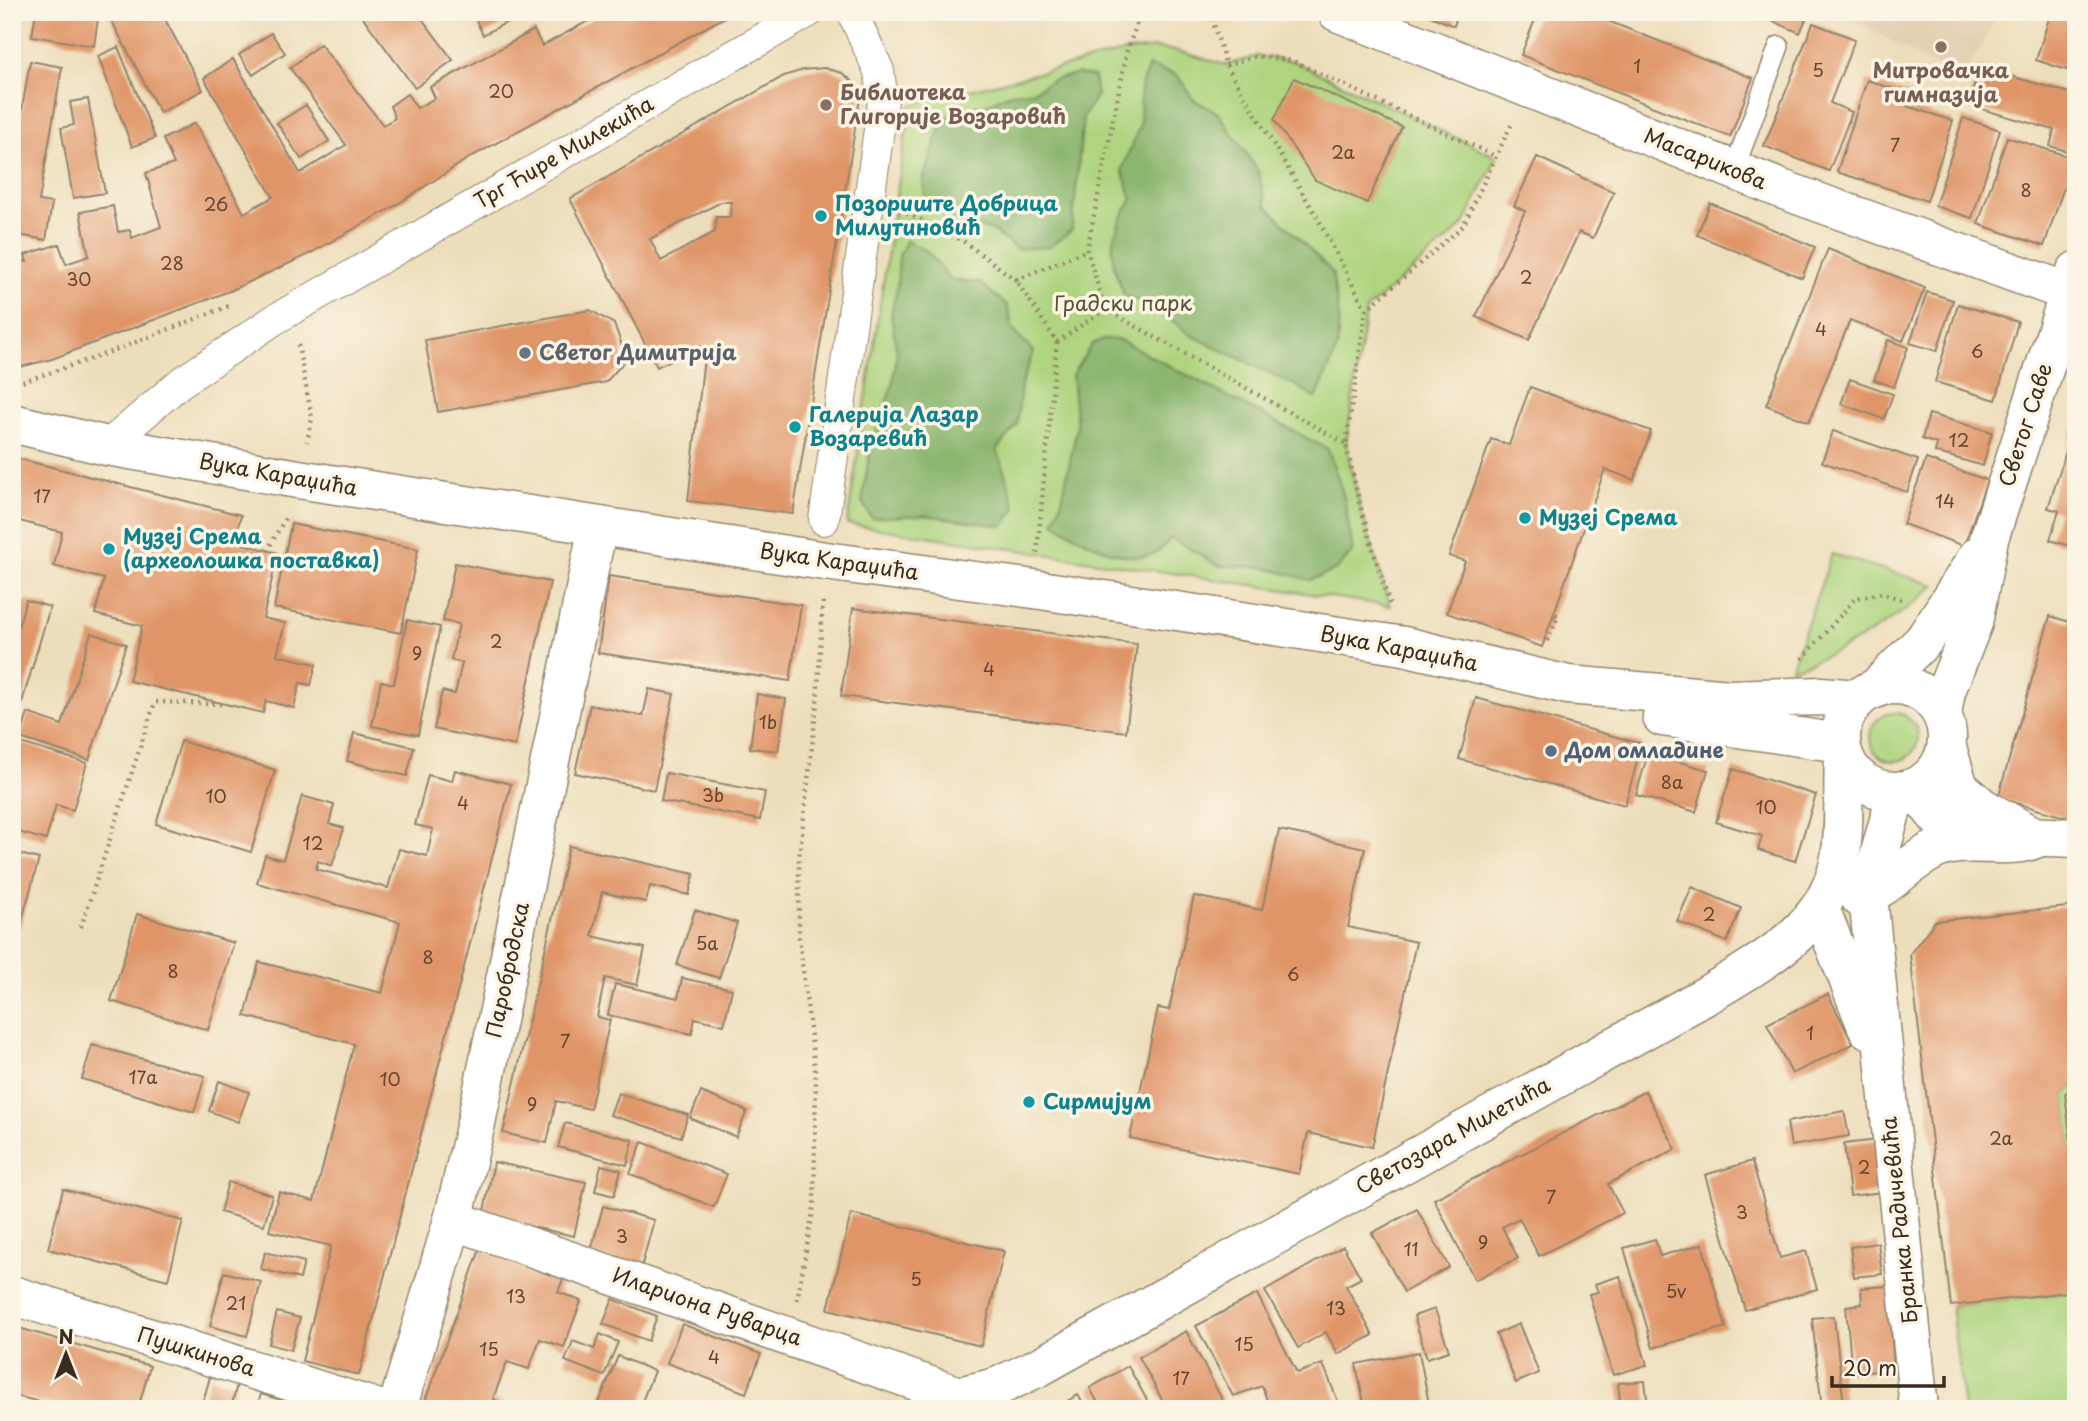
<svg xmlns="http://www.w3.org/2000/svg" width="2088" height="1421" font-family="'Playpen Sans',sans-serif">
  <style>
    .built { fill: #e4d1b4 }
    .green { fill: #aed47f; stroke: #747f4e; stroke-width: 2 }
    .forest { fill: #8ab66e; stroke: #627046; stroke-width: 2 }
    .building { fill: #e09567; fill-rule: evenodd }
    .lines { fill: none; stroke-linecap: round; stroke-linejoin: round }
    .service-casing { stroke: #94846c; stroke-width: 22 }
    .pedestrian-casing { stroke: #94846c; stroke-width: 32 }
    .minor-casing { stroke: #94846c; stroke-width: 41 }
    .path { stroke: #94846c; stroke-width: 4.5; stroke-dasharray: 2 5; stroke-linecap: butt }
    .service { stroke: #fff; stroke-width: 19 }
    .pedestrian { stroke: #fff; stroke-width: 30 }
    .minor { stroke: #fff; stroke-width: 38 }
    .education-dot { fill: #8d6e63; stroke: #fcf5e5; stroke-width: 2.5 }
    .culture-dot { fill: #0f9aa8; stroke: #fcf5e5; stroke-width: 2.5 }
    .worship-dot { fill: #6b7280; stroke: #fcf5e5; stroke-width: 2.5 }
    .service-dot { fill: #5c6f8a; stroke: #fcf5e5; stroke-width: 2.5 }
    .labels { text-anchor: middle; stroke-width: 7; stroke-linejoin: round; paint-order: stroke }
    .number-label { font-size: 18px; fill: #644530 }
    .education-label { font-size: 21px; font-weight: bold; fill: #785e54; stroke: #fcf5e5 }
    .street-label { font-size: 21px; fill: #3b2a1e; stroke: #fcf5e5 }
    .culture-label { font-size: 21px; font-weight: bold; fill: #0d838f; stroke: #fcf5e5; text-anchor: start }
    .park-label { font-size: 21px; fill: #585436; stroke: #fcf5e5 }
    .worship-label { font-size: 21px; font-weight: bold; fill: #5b616d; stroke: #fcf5e5; text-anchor: start }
    .service-label { font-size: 21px; font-weight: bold; fill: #4e5e75; stroke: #fcf5e5; text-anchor: start }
  </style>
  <rect width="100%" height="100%" fill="#fcf5e5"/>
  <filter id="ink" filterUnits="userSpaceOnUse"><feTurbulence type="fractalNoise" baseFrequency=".0143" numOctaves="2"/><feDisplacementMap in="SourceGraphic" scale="14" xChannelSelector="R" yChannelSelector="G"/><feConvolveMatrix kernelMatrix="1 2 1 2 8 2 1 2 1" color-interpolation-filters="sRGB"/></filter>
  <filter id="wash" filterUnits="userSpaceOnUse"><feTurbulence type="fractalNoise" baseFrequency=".00686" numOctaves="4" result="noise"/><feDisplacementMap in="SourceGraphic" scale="28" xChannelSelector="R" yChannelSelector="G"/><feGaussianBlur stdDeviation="1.57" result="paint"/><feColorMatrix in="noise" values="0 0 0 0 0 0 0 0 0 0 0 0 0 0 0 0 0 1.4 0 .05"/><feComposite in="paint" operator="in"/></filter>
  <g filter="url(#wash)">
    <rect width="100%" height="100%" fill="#eddebb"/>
    <polygon class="built" points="1840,12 1999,12 1962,81"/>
    <g class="green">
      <polygon points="1154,48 1178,51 1226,65 1257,56 1293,61 1497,157 1463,226 1366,310 1346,444 1360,506 1390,606 847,524 910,105 1127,51"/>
      <path d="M1832,554L1935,585C1892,624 1846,651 1791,669Z"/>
      <circle cx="1894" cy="737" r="24"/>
      <polygon points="2076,1084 2076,1184 2065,1094"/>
      <polygon points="2076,1291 2076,1409 1964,1409 1951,1306"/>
    </g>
    <g class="forest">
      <path d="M1149,66L1177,75L1194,100L1218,113L1258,171L1266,205L1332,272L1339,318L1337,349L1316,399L1297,386L1190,335L1159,309L1125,296C1106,255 1109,237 1132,199L1122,170L1140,125L1141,85Z"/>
      <polygon points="1077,74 1094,77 1097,95 1083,117 1072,230 1049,247 1016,249 993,231 951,218 926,203 923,180 941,127 955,109 983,106 1010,93 1033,91 1053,80"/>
      <polygon points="906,241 926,250 951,280 980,283 1007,305 1013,330 1034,352 1021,384 1017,425 997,449 1016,508 1003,526 924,515 872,518 862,502 871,445 893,384 897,353 891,314 897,288 899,256"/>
      <path d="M1103,339L1120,340L1328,449L1344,497L1353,551L1337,570L1310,580L1262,567L1219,566L1171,538C1167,542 1161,550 1155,553C1126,567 1077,538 1054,522L1062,500L1077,427L1072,375L1092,344Z"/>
    </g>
    <g id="blocks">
      <g class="building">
        <polygon points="36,12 99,12 94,46 32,36"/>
        <polygon points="107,12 161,12 203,90 160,113"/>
        <polygon points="359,12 417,12 453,60 415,88"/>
        <polygon points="472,12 515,12 517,17 483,35"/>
        <polygon points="591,12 734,12 469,158 393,207 307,255 232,290 52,359 12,369 12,258 27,262 25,255 59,244 66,264 89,256 80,212 113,206 118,232 130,230 132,238 161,227 146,173 174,164 163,139 195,123 244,213 273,197 204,78 233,59 300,173 346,145 290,68 320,44 383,125 395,118 390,106 407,94 417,108 435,98 430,87 534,30 542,46 594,18"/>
        <polygon points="1421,12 1458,12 1454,26"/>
        <polygon points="1538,12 1585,12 1753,78 1730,137 1521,55"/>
        <polygon points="1752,12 1809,12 1800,33"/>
        <polygon points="2051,12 2076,12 2076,73 2036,60"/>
        <polygon points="1813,23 1855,39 1830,103 1852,112 1829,171 1764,146"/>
        <polygon points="271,33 285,53 253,75 239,55"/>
        <polygon points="118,47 155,138 132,147 98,56"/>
        <polygon points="30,61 62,67 39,201 52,203 46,240 12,234 12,169"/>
        <polygon points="1980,67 2076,95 2076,154 2050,146 2054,130 1968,105"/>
        <path d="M824,68L842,73L852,81L860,98L793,514L688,501L705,348L700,346L657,367L570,199L784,76L803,70ZM721,202H731L730,217H716L715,232L661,261L650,239Z"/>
        <polygon points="1294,78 1402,127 1367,203 1315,180 1274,120"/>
        <polygon points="1867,80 1911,95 1907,106 1953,121 1927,201 1837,172"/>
        <polygon points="88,99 105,193 73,198 61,128 74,125 70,102"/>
        <polygon points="306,105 329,141 301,159 277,123"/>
        <polygon points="1963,118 2000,130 1972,218 1935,206"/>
        <polygon points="2007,137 2074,158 2044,246 1978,224"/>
        <polygon points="1537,157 1614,192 1593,238 1579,232 1529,340 1476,317 1525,211 1514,206"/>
        <polygon points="1710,203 1815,247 1802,278 1697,235"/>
        <polygon points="1828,249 1925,288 1903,341 1850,320 1809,422 1766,405"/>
        <polygon points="1927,292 1953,300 1937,351 1910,343"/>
        <polygon points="1958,304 2018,322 1996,400 1935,382"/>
        <polygon points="590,310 614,324 621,343 623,363 606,382 438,412 425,340"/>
        <polygon points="1888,340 1908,347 1894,387 1874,380"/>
        <polygon points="1850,379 1893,394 1884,419 1841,404"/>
        <polygon points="1530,387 1651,431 1634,480 1605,469 1542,647 1447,613 1465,561 1449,556 1491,439 1509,445"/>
        <polygon points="1929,414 1992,432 1983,466 1935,452 1937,444 1922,439"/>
        <polygon points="2076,420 2076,548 2050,540 2059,511 2048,508"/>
        <polygon points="1833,431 1918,460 1907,492 1822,462"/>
        <polygon points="12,457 241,515 235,542 278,553 263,618 285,623 277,655 316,664 311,685 300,683 294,708 266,701 263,713 129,681 142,626 95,614 104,579 54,566 62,532 12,519"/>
        <polygon points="1926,459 1987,480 1964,546 1903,524"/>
        <polygon points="291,524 418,549 401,633 274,608"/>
        <polygon points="455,563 550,582 515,746 434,729 442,691 455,694 462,663 451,660 459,624 443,621"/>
        <polygon points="609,576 801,605 790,681 598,653"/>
        <polygon points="26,600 50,607 13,733 12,647"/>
        <polygon points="853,608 1137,644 1126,732 841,696"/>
        <polygon points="2050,616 2076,624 2076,814 2061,816 1998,798"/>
        <polygon points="407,620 440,627 418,735 372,726 381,681 394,684"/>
        <polygon points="91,633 126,644 89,760 20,738 28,713 62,725"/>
        <polygon points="649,689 674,694 654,790 575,773 590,705 643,716"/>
        <polygon points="757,694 786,699 778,751 750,748"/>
        <polygon points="1476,698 1642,744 1625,805 1459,759"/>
        <polygon points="354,733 414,747 407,776 347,761"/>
        <polygon points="14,741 87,763 73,810 56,805 46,840 12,830"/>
        <polygon points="181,741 275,770 251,852 156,824"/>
        <polygon points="1648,753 1708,770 1696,812 1636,795"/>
        <polygon points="1733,769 1816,795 1795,861 1758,850 1762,836 1716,822"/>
        <polygon points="455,770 511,784 359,1375 302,1361 331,1246 269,1231 279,1192 314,1201 354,1044 245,1016 259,962 382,993 400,922 257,883 265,855 283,860 302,796 334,805 329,824 344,828 332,866 318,861 316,869 388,888 399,849 427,856 433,829 415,825 428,775 452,781"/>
        <polygon points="666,773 765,792 760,820 661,801"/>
        <polygon points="1279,830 1365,848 1348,927 1416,942 1372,1147 1308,1133 1299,1174 1130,1138 1158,1008 1169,1010 1194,896 1262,910"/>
        <polygon points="569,846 694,874 689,895 650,886 646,902 602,892 592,936 645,948 637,985 605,978 597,1017 610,1020 590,1109 556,1101 547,1143 503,1133"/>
        <polygon points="12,852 39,859 13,952 12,952"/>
        <polygon points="1692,887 1741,908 1727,942 1677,921"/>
        <polygon points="2076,906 2076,1084 2065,1094 2076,1184 2076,1291 1951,1306 1910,954 1935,921"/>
        <polygon points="695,910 737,923 719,978 677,965"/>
        <polygon points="137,914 234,943 208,1030 111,1001"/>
        <polygon points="682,978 732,989 724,1025 695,1018 692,1034 608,1015 615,984 678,998"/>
        <polygon points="1828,994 1853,1044 1792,1074 1767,1024"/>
        <polygon points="92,1045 205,1076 194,1112 82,1079"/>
        <polygon points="219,1081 249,1092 238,1122 209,1111"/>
        <polygon points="1645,1091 1676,1149 1608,1184 1623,1213 1539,1256 1519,1218 1502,1227 1518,1258 1475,1280 1434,1199"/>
        <polygon points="701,1092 747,1111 736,1137 690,1118"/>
        <polygon points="618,1093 688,1115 681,1137 610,1115"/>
        <polygon points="1844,1111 1849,1136 1791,1146 1787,1122"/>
        <polygon points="565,1123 633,1140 627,1165 558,1147"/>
        <polygon points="1878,1140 1883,1192 1850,1196 1844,1144"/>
        <polygon points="642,1142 727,1174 714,1207 630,1174"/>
        <polygon points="1752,1161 1780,1258 1806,1251 1817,1289 1745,1310 1705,1175"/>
        <polygon points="494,1162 586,1182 574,1236 483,1216"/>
        <polygon points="601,1165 621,1170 614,1196 595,1191"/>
        <polygon points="228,1182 272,1195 264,1225 220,1212"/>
        <polygon points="63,1189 183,1221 168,1280 48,1249"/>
        <polygon points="603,1206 654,1220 641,1268 590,1254"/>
        <polygon points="1417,1209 1449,1267 1404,1292 1372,1233"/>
        <polygon points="851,1214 1004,1251 981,1346 828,1309"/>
        <polygon points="1655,1239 1660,1256 1702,1244 1726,1327 1653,1348 1624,1248"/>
        <polygon points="1878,1243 1882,1274 1854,1277 1850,1247"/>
        <polygon points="1343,1246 1361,1278 1346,1286 1373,1335 1338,1354 1326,1332 1298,1348 1265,1291"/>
        <polygon points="480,1249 563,1279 558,1292 581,1301 564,1347 540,1339 529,1369 507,1362 493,1399 518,1409 422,1409"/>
        <polygon points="265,1252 304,1262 300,1279 261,1269"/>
        <polygon points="224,1272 261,1282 247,1336 210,1326"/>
        <polygon points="1620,1276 1647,1365 1613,1375 1589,1294 1598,1292 1595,1284"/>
        <polygon points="1888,1286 1894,1370 1852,1373 1846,1306 1862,1304 1861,1288"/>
        <polygon points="1257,1294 1297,1373 1323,1364 1341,1409 1270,1409 1262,1386 1233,1396 1196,1326"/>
        <polygon points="613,1299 657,1316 648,1341 603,1324"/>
        <polygon points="1435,1309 1449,1351 1427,1358 1414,1316"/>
        <polygon points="277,1312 300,1318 291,1350 269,1344"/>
        <polygon points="1834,1316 1844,1406 1822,1409 1812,1318"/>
        <polygon points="682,1324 761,1354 746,1393 667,1363"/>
        <polygon points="1519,1324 1539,1373 1516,1383 1496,1334"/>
        <polygon points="12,1326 150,1366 138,1409 68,1409 12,1395"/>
        <polygon points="1186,1331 1223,1401 1208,1409 1167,1409 1139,1357"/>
        <polygon points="600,1334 618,1342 604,1376 565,1361 573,1341 594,1349"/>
        <polygon points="1419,1352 1430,1409 1365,1409 1356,1364"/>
        <polygon points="618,1356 654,1371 639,1409 596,1409"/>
        <polygon points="1128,1366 1152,1409 1101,1409 1090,1388"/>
        <polygon points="210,1377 237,1384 231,1409 201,1409"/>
        <polygon points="1645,1381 1648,1408 1621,1409 1618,1383"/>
        <polygon points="261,1394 288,1402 287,1409 256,1409"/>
        <polygon points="1078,1395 1086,1409 1053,1409"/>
      </g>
    </g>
  </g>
  <g filter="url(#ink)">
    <use href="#blocks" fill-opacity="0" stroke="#94846c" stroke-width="2"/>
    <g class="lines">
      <defs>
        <polyline id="service" points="1734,170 1779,46"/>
        <g id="pedestrian">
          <polyline points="107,446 180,383 274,320 809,12"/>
          <polyline points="824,520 883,101 879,71 852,12"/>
        </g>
        <g id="minor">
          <polyline points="1337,12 1784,190 2076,295"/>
          <polyline points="12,423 107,446 298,479 825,561 1034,589 1404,646 1568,685 1730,699 1821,696 1858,699"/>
          <circle cx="1894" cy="738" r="53"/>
          <polyline points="1875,689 1924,640 1978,556"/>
          <polyline points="1942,714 1946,691 1973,623 1989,539 2076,271"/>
          <polyline points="1662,717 1841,743"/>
          <polyline points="1947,748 1959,787 1982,807 2030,834"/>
          <polyline points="1913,788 1940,820 1968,834 2076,838"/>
          <polyline points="1897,791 1868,896 1919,1409"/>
          <path d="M1860,898C1888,889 1909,861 1937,849C1970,836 2007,852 2038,838"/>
          <polyline points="1821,911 1868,1029"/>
          <polyline points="453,1220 959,1396"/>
          <polyline points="12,1295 379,1409"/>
          <polyline points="397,1409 453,1220 476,1123 598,526"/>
          <path d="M931,1409L959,1396L997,1387L1041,1366L1707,995C1762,961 1824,931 1839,863C1846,831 1842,789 1844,756"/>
        </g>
      </defs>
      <use href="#service" class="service-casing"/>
      <use href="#pedestrian" class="pedestrian-casing"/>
      <use href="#minor" class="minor-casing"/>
      <g class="path">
        <polyline points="1210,12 1226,65 1316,215 1366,310 1346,444 1360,506 1390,606"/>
        <polyline points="1226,65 1257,56 1293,61 1497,157"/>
        <polyline points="901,210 963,241 1016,280"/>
        <polyline points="1105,309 1346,444"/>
        <polyline points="1366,310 1463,226 1513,121"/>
        <polyline points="1057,342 1105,309 1087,250 1127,51 1141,12"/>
        <polyline points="298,345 312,418 307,442"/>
        <polyline points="16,384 94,358 232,305"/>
        <polyline points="267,551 287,515"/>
        <polyline points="1037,553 1057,342 1016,280 1087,250"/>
        <polyline points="1548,641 1558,616 1554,614"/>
        <polyline points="1802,659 1856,598 1882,593 1904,600"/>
        <polyline points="81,927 155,702 222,704"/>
        <polyline points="797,1300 814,1206 816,1078 799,938 799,858 817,704 823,598"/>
      </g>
      <use href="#service" class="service"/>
      <use href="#pedestrian" class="pedestrian"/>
      <use href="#minor" class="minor"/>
    </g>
  </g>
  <g class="education-dot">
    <circle cx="1941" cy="47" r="7"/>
    <circle cx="826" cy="105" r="7"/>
  </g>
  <g class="culture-dot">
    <circle cx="821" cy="216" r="7"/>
    <circle cx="795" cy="427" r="7"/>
    <circle cx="1525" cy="518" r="7"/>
    <circle cx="109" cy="549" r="7"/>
    <circle cx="1029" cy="1102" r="7"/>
  </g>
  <circle class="worship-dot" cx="525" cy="353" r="7"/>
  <circle class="service-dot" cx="1551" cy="751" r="7"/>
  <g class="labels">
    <g class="number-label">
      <text x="1637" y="73">1</text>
      <text x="1818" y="77">5</text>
      <text x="501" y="98">20</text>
      <text x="1895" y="152">7</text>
      <text x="1343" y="159">2a</text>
      <text x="2026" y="197">8</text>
      <text x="216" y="211">26</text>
      <text x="172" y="270">28</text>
      <text x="1526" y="284">2</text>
      <text x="79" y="286">30</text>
      <text x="1821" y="336">4</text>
      <text x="1977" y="358">6</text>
      <text x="1959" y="447">12</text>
      <text x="42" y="503">17</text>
      <text x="1945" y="508">14</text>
      <text x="496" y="648">2</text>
      <text x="417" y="660">9</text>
      <text x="989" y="676">4</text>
      <text x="768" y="729">1b</text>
      <text x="1672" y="789">8a</text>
      <text x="713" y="802">3b</text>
      <text x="216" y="803">10</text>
      <text x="463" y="810">4</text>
      <text x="1766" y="814">10</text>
      <text x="313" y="850">12</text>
      <text x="1709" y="921">2</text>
      <text x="707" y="950">5a</text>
      <text x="428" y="964">8</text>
      <text x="173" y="978">8</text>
      <text x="1293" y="981">6</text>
      <text x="1810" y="1040">1</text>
      <text x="565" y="1048">7</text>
      <text x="143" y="1084">17a</text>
      <text x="390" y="1086">10</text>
      <text x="532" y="1111">9</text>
      <text x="2001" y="1145">2a</text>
      <text x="1864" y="1174">2</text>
      <text x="1551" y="1204">7</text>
      <text x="1742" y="1219">3</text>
      <text x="622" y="1243">3</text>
      <text x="1483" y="1249">9</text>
      <text x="1411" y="1256">11</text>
      <text x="916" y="1286">5</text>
      <text x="1676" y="1298">5v</text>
      <text x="516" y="1303">13</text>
      <text x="236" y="1310">21</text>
      <text x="1336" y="1315">13</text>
      <text x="1244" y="1351">15</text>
      <text x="489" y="1356">15</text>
      <text x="714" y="1364">4</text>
      <text x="1181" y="1385">17</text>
    </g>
    <g class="education-label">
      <text x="1941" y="78">Митровачка<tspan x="1941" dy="24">гимназија</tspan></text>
      <text x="840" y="100" text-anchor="start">Библиотека<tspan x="840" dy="24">Глигорије Возаровић</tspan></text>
    </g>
    <g class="street-label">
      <text transform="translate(564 153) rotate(-30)" y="7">Трг Ћире Милекића</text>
      <text transform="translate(1705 159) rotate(22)" y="7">Масарикова</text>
      <text transform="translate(2026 425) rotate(-72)" y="7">Светог Саве</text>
      <text transform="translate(278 475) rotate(10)" y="7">Вука Караџића</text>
      <text transform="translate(839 562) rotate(8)" y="7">Вука Караџића</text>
      <text transform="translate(1399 649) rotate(11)" y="7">Вука Караџића</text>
      <text transform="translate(508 970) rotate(-78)" y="7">Паробродска</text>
      <text transform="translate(1453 1136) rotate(-29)" y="7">Светозара Милетића</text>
      <text transform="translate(1900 1220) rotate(-96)" y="7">Бранка Радичевића</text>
      <text transform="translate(707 1307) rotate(19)" y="7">Илариона Руварца</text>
      <text transform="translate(196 1352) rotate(17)" y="7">Пушкинова</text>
    </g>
    <g class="culture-label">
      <text x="835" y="211">Позориште Добрица<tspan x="835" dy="24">Милутиновић</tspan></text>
      <text x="809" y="422">Галерија Лазар<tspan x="809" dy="24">Возаревић</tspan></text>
      <text x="1539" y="525">Музеј Срема</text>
      <text x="123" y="544">Музеј Срема<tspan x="123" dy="24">(археолошка поставка)</tspan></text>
      <text x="1043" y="1109">Сирмијум</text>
    </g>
    <g class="park-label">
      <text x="1123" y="311">Градски парк</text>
    </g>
    <g class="worship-label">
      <text x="539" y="360">Светог Димитрија</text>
    </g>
    <g class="service-label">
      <text x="1565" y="758">Дом омладине</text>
    </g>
  </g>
  <rect width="2088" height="1421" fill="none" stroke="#fcf5e5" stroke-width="42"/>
  <g transform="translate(66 1354)" stroke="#fcf5e5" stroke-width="5" paint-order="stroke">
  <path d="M0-5L12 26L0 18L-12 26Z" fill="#3b2a1e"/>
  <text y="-10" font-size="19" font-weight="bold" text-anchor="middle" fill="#3b2a1e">N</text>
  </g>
  <path d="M1832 1376v10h112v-10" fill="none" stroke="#3b2a1e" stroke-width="3.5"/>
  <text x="1843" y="1376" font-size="21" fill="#3b2a1e" stroke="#fcf5e5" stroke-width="5" paint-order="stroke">20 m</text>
</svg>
